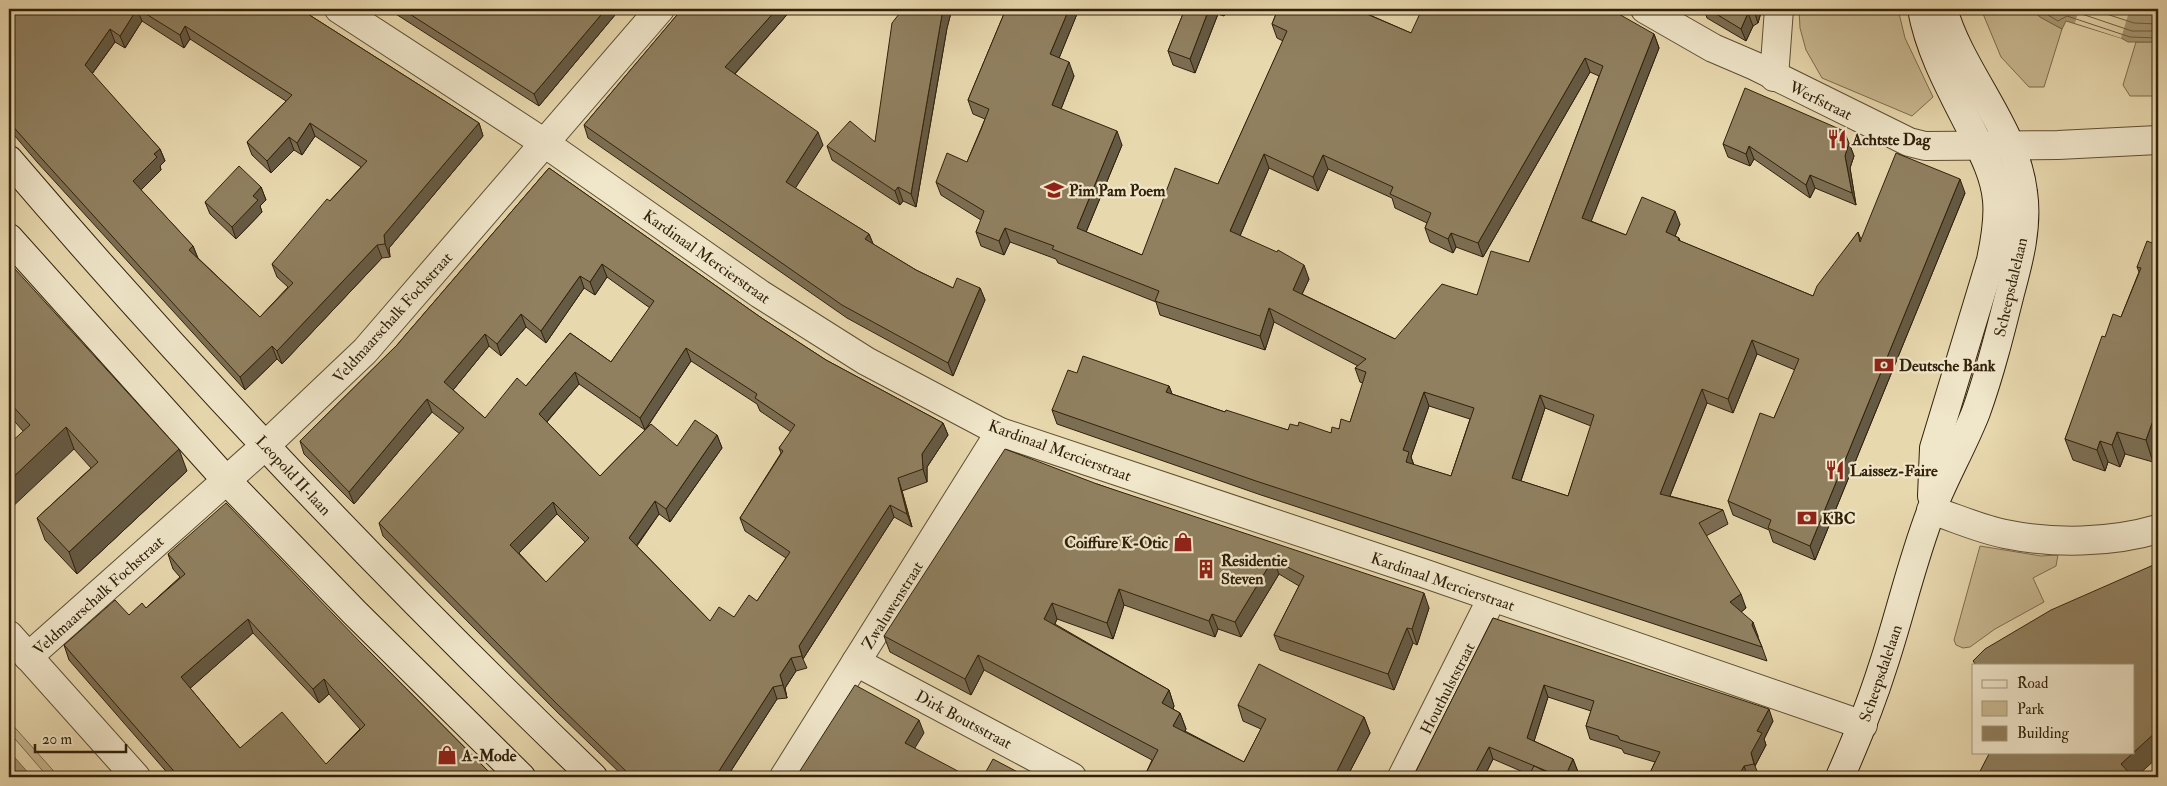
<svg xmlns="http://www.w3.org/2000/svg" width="2167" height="786" font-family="'IM FELL Double Pica',serif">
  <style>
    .green { fill: #c9b992; stroke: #7d6d4e }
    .water { fill: #aa9a77; stroke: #7a6a4c }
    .pier { fill: #e8d8ae }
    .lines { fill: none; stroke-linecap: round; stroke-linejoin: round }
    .shore { stroke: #6e5e41; stroke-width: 1 }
    .street-casing { stroke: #5f4f34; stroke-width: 30 }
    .secondary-casing { stroke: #31210b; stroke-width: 30 }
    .street { stroke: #f0e6ca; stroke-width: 28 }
    .secondary { stroke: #f0e6ca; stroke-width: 28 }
    .wall { fill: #7c6e53; stroke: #31210b; fill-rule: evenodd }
    .shaded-wall { fill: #655a43; stroke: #31210b }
    .building { fill: #908060; stroke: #31210b; fill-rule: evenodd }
    .labels { text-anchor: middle; stroke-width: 4.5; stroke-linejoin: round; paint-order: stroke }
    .street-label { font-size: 16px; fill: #31210b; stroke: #f0e6ca }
    .poi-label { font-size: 16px; font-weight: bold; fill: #31210b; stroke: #f0e6ca; text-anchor: start }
  </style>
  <rect width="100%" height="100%" fill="#e8d8ae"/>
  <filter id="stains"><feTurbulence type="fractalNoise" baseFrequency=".004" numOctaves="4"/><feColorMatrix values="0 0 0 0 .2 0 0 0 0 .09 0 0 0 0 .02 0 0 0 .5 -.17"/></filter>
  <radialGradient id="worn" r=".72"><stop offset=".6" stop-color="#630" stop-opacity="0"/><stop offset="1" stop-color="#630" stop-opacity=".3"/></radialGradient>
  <g class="green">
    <polygon points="1799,9 1898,9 1905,38 1933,97 1912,116 1822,78 1806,50 1800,28"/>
    <polygon points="1981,9 2031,9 2040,17 2062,29 2044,87 2029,87 2001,57"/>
    <polygon points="2136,42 2158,42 2158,96 2130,96 2123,85"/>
    <polygon points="1980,546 2041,556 2058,555 2056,566 2033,578 2044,602 1995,629 1970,647 1963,648 1956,645 1954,640"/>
    <polygon points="9,721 59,777 48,777 9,732"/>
  </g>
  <g class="water">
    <polygon points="2031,9 2158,9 2158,42 2128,42 2121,38 2066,21 2062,29 2040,17"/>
    <polygon points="9,751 32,777 9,777"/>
  </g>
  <polygon class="pier" points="2079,9 2130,9 2121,38 2075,23"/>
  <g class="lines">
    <g class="shore">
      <polyline points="2038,9 2058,21 2067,16 2130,37 2158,38"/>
      <polyline points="2048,9 2057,13 2070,10 2132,31 2158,31"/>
      <polyline points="2091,9 2134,23 2158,24"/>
    </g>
    <defs>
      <g id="street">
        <polyline points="339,9 546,144 760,294 866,361 1000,432 1423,573 1863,725"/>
        <polyline points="1645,9 1713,48 1755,66 1909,142 1925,146 2058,145 2158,140"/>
        <polyline points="1774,77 1779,9"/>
        <path d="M1931,510C1956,518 1980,529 2005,534C2053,544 2111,543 2158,529"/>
        <polyline points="9,635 136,777"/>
        <polyline points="28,657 266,445 365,351 660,9"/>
        <polyline points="856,662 1072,777"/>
        <polyline points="784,777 1000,432"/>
        <polyline points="1402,777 1492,598"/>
      </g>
      <g id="secondary">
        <path d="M1922,9C1930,54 1954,95 1974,135C1984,155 1995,177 1997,200C1999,220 1995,241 1991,260L1934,448L1932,496"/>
        <path d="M9,160C193,375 389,581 593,777"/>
        <polyline points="9,238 227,481 355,613 521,777"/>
        <path d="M1840,777C1856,741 1871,704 1883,666C1900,615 1912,560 1932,509C1945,476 1963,445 1976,412C1990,373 2000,333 2010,293C2019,260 2028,226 2023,192C2015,126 1961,73 1943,9"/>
      </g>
    </defs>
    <use href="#street" class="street-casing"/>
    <use href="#secondary" class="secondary-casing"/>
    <use href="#street" class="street"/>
    <use href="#secondary" class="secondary"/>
  </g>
  <g class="wall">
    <path d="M9,9H300L479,123L483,136L389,248L390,257L382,258L282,364L277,359L245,390L37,162L9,129ZM142,21L184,48L190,39L286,101L247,142L252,155L271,173L294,150L302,155L315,136L361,167L272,264L277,277L288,287L260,317L198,258L193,246L141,190L161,170L160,166L165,161L160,149L92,74L115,42L125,48Z"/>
    <polygon points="388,9 620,9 539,106"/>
    <polygon points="682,9 792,9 735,74 823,145 795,188 869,234 873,244 916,270 953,288 980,288 985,300 953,376 847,318 588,138 584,125"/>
    <polygon points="897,9 952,9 947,28 916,207 903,201 900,205 832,160 827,146 875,142 899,13"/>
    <path d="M1006,9H1079L1059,58L1074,76L1061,109L1122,145L1086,232L1142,255L1218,184L1283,41L1277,38L1272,24L1278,9H1365L1363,12L1411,33L1654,34L1659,48L1591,221L1626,235L1680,224L1675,236L1679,238L1680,241L1813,296L1858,232L1861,239L1965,193L1815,560L1773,542L1769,530L1733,515L1728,501L1774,418L1795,370L1757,354L1733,413L1707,403L1670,496L1723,510L1728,524L1706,536L1746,608L1741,612L1758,636V637L1762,647L1767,661L1261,495L1057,424L1052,410L1077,373L1169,386L1172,394L1225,412L1288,430L1298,426L1331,433L1350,422L1363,383L1360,382L1355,368L1358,366L1274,322L1265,350L1160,315L1156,302L1058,263L1056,259L1010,242L1004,255L981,246L976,232L981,220L941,195L936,182L967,162L985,119L973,114L968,100ZM1590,72L1599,76L1529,262L1477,295L1395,339L1302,294L1309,279L1240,236L1269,168L1318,191L1328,169L1392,198L1395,208L1427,223L1425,228L1430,242L1453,253L1456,247L1483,257ZM1429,406L1470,419L1451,476L1414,465L1411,457ZM1545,408L1591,426L1568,496L1521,481Z"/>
    <polygon points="1185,9 1227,9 1224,16 1218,14 1195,73 1173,65 1168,51"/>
    <polygon points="1704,9 1762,9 1758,23 1753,26 1746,41 1707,18"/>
    <polygon points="1849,143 1854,156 1850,168 1856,205 1815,188 1810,198 1754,159 1750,166 1728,157 1723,144"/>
    <path d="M549,168L763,319L826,360L943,423L948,435L927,467V482L902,491L912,527L894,517L803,659L807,668L796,671L785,688L787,698L777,699L727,777H624L558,713L383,536L379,523L460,434L432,412L354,504L304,454L300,441L397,345ZM607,277L650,308L611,362L570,333L526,386L485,418L453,390L489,346L501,356L526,327L546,343L584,288L595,295ZM691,361L757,404L760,411L791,432L779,448L781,453L740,518L745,531L786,558L757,601L734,617L710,621L637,546L659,514L670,522L722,448L717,435L677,446L646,429ZM579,384L645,430L600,476L547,422ZM557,514L585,542L546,582L519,553Z"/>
    <polygon points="261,187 266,200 260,206 262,212 236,239 210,214 205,202"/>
    <polygon points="2158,222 2158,448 2153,462 2125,454 2120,467 2108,462 2105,471 2073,460 2065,439 2105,337 2121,317 2139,272 2137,267 2157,245"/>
    <polygon points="9,269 187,471 77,574 45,540 37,518 91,468 74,449 23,431 9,415"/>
    <polygon points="1097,484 1429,608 1417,645 1413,643 1394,690 1280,650 1274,635 1299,586 1279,574 1241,637 1218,629 1215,637 1124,605 1113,639 1057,619 1055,624 1169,690 1174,706 1173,709 1180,713 1186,729 1185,731 1244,762 1261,729 1243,721 1238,705 1364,717 1370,733 1347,777 1146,777 1145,775 1152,760 984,670 971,695 890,652 884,636"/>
    <path d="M168,554L361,643L494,777H171L69,660L64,645L129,615L146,608L180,577L173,569ZM253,633L319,703L329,694L360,729L326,764L240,748L190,688Z"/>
    <polygon points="1493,618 1773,721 1764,739 1766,745 1755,766 1759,776 1754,777 1648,777 1655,762 1624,753 1622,749 1590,739 1586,726 1591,711 1548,697 1534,741 1573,759 1578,772 1575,777 1528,777 1530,775 1493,759 1484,777 1413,777"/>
  </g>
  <g class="shaded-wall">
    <polygon points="137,9 142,21 125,48 120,36"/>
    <polygon points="606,9 620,9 539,106 534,94"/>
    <polygon points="777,9 792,9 730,79 725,67"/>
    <polygon points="943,9 952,9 947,28 916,207 911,194"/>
    <polygon points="1069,9 1079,9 1055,68 1050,54"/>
    <polygon points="1209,9 1216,9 1218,14 1195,73 1190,59"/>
    <polygon points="1221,9 1227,9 1224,16"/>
    <polygon points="1354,9 1365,9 1359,22"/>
    <polygon points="1754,9 1762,9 1758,23 1754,11"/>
    <polygon points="1748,13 1753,26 1746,41 1741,29"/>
    <polygon points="185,26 190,39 184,48 180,35"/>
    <polygon points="110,29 115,42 89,78 85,65"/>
    <polygon points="1654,34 1659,48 1587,232 1582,218"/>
    <polygon points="1585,58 1590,72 1483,257 1478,243"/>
    <polygon points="1069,62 1074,76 1057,119 1052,105"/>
    <polygon points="310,123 315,136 302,155 297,143"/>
    <polygon points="479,123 483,136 389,248 390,257 385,244 384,235"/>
    <polygon points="1117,131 1122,145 1082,242 1077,228"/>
    <polygon points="818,132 823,145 791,195 786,182"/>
    <polygon points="289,137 294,150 271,173 267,161"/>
    <polygon points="1849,143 1854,156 1850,168 1856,205 1852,193 1845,156"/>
    <polygon points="1749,146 1754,159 1750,166 1746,154"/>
    <polygon points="160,149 165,161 160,166 161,170 138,193 133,181 154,154"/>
    <polygon points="1264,154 1269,168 1236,245 1230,231"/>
    <polygon points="1323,155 1328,169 1318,191 1313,177"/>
    <polygon points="1810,175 1815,188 1810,198 1806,185"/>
    <polygon points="1960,179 1965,193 1815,560 1810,546"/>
    <polygon points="261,187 266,200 260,206 262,212 236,239 232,227 253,196"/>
    <polygon points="898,187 903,201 900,205 895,191"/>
    <polygon points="1675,211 1680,224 1671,246 1666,232"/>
    <polygon points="1005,228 1010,242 1004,255 999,241"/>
    <polygon points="1451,233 1456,247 1453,253 1448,239"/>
    <polygon points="869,234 874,246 865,239"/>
    <polygon points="377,245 382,258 282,364 277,351"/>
    <polygon points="193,246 198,259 189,250"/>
    <polygon points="602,264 607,277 595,295 590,282"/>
    <polygon points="1304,265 1309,279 1298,303 1293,290"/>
    <polygon points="580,276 584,288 546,343 541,331"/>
    <polygon points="980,288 985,300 953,376 948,363"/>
    <polygon points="1269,308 1274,322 1265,350 1260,336"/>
    <polygon points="521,314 526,327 501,356 497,344"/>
    <polygon points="485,334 489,346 449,395 444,382"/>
    <polygon points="1752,340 1757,354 1733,413 1728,399"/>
    <polygon points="272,346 277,359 245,390 240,377"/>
    <polygon points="686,348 691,361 645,430 640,418"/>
    <polygon points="575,372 579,384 543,426 539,414"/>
    <polygon points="1169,386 1174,399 1166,392"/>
    <polygon points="1702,389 1707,403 1665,508 1660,494"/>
    <polygon points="1424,392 1429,406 1411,457 1414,466 1406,462 1403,450"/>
    <polygon points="1540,395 1545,408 1517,492 1512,478"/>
    <polygon points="427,399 432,412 354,504 349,492"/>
    <polygon points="943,423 948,435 927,467 927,482 923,469 922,454"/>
    <polygon points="2152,423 2158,441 2158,448 2153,462 2146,440"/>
    <polygon points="66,427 74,449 9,510 9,481"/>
    <polygon points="2117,432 2125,454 2120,467 2112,445"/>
    <polygon points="717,435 722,448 670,522 666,509"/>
    <polygon points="2100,441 2108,462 2105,471 2097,450"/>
    <polygon points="179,449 187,471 77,574 69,552"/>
    <polygon points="898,478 902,491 912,527 907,514"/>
    <polygon points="655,501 659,514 633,550 629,538"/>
    <polygon points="553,502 557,514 515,557 510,545"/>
    <polygon points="890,505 894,517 803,659 799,646"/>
    <polygon points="1273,559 1279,574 1241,637 1235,622"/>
    <polygon points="1119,589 1124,605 1113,639 1107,623"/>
    <polygon points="1424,593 1429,608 1417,645 1412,629"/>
    <polygon points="1741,594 1746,608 1736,616 1730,602"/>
    <polygon points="1052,603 1057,619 1050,634 1044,619"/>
    <polygon points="1212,614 1218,629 1215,637 1209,621"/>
    <polygon points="248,619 253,633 186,692 181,677"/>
    <polygon points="1753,622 1758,636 1757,639 1752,625"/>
    <polygon points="1407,628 1413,643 1394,690 1388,674"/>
    <polygon points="978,655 984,670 971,695 965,679"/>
    <polygon points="791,658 796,671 785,688 787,698 780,675"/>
    <polygon points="324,679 329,694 319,703 313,689"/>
    <polygon points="1544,685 1548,697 1531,751 1527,738"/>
    <polygon points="773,687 777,699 727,777 715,777"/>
    <polygon points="1169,690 1174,706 1168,719 1162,703"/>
    <polygon points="1769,709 1773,721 1764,739 1766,745 1755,766 1751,753 1757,731"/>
    <polygon points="1180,713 1186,729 1179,741 1173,726"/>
    <polygon points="1364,717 1370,733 1347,777 1334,777"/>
    <polygon points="919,720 924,733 910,756 905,743"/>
    <polygon points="2158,730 2158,757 2136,777 2126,777 2121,764"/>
    <polygon points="1489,747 1493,759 1484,777 1473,777"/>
    <polygon points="1573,759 1578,772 1575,777 1565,777"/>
    <polygon points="1744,766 1748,777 1738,777"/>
  </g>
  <g class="building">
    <polygon points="9,9 137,9 120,36 110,29 85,65 160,149 154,154 157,157 133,181 193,246 189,250 260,317 293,283 272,264 327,199 330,201 367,161 310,123 297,143 289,137 267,161 247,142 292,95 185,26 180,35 138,9 300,9 479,123 384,235 385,244 377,245 277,351 272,346 240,377 33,149 9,122"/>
    <polygon points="402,9 606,9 534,94"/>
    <polygon points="682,9 777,9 725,67 818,132 786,182 869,234 865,239 916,270 953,288 957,278 980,288 948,363 842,305 584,125"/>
    <polygon points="903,9 943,9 911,194 898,187 895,191 827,146 850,121 875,142 892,23"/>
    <path d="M1006,9H1069L1050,54L1069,62L1052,105L1117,131L1077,228L1142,255L1175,168L1218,184L1287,31L1272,24L1278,9H1355L1411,33L1422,9H1610L1654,34L1582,218L1626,235L1642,197L1675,211L1666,232L1679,238L1678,240L1813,296L1817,286L1858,232L1860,242L1896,153L1960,179L1810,546L1768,528L1771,520L1728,501L1760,413L1774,418L1799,359L1752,340L1728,399L1702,389L1660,494L1723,510L1699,523L1741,594L1730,602L1753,622L1752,625L1762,647L1256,481L1052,410L1068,370L1077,373L1083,356L1169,386L1166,392L1225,412L1226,410L1288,430L1290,424L1298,426L1299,422L1331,433L1332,427L1339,429L1341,419L1350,422L1366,372L1355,368L1366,359L1269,308L1260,336L1155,301L1159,291L1052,249L1054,246L1005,228L999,241L976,232L984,211L936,182L947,153L967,162L980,132L989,109L968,100ZM1585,58L1603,66L1529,262L1491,251L1477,295L1442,284L1395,339L1293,290L1304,265L1278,250L1277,252L1230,231L1264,154L1313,177L1323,155L1393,187L1390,194L1431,213L1425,228L1448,239L1451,233L1478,243ZM1424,392L1474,408L1451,476L1406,462L1409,452L1403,450ZM1540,395L1594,415L1568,496L1512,478Z"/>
    <polygon points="1185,9 1209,9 1190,59 1168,51"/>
    <polygon points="1708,9 1754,9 1754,11 1748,13 1741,29"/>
    <polygon points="1745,88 1844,131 1849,143 1845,156 1852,193 1810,175 1806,185 1749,146 1746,154 1723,144"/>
    <polygon points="239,166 261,187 253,196 258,200 232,227 205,202"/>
    <path d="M549,168L763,319L826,360L943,423L922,454L923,469L898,478L907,514L890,505L799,646L802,656L791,658L780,675L783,685L773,687L715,777H632L554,701L379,523L464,428L427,399L349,492L300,441L397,345ZM602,264L654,301L611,362L570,333L526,386L517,378L485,418L444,382L485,334L497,344L521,314L541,331L580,276L590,282ZM686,348L757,394L755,398L795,425L779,448L783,451L740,518L790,552L757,601L749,595L734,617L719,607L710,621L629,538L655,501L666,509L717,435L695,420L677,446L651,424L600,476L539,414L575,372L640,418ZM553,502L589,538L546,582L510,545Z"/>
    <polygon points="2157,222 2158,222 2158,422 2157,425 2152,423 2146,440 2117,432 2112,445 2100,441 2097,450 2065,439 2102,336 2105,337 2113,314 2121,317 2141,268 2137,267 2147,241 2157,245"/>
    <polygon points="9,269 12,273 15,269 179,449 69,552 37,518 98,462 66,427 9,481 9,444 30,425 9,402"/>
    <polygon points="1005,449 1097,484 1424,593 1412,629 1407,628 1388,674 1274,635 1304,576 1273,559 1235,622 1212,614 1209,621 1119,589 1107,623 1052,603 1044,619 1169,690 1162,703 1180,713 1173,726 1244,762 1266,719 1238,705 1259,664 1364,717 1334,777 1149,777 1145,775 1158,750 978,655 965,679 884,636"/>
    <path d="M226,503L361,643L494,777H284L282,775L279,777H179L64,645L115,600L129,615L142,603L146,608L185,574L168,554ZM248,619L313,689L324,679L365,725L326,764L282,712L240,748L181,677Z"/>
    <polygon points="2158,563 2158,730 2121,764 2133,777 1977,777 1990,752 2133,752 2133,665 1976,665 1973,661 1985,649 2051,610"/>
    <polygon points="1493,618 1769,709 1757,731 1762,733 1751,753 1754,764 1744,766 1738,777 1648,777 1660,752 1620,740 1618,736 1586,726 1594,701 1544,685 1527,738 1573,759 1565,777 1561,777 1489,747 1473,777 1413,777"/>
    <polygon points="855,685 919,720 905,743 969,777 796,777"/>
    <polygon points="993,759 1027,777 983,777"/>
    <polygon points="1534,766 1557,777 1528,777"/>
  </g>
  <defs>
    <symbol id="restaurant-bare" viewBox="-9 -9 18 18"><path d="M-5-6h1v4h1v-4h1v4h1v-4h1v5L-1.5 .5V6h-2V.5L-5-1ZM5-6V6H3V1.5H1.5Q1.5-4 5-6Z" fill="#8f2418" stroke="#f0e6ca" stroke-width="2.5" paint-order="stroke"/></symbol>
    <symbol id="school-bare" viewBox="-9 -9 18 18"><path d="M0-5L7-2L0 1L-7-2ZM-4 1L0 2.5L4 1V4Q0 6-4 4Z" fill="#8f2418" stroke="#f0e6ca" stroke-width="2.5" paint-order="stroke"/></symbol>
    <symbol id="bank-bare" viewBox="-9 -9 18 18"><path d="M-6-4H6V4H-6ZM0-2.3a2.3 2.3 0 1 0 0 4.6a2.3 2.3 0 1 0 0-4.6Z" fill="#8f2418" stroke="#f0e6ca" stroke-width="2.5" paint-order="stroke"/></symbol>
    <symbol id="shop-bare" viewBox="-9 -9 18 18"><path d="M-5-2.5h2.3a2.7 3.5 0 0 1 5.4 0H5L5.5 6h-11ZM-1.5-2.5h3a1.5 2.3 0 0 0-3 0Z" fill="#8f2418" stroke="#f0e6ca" stroke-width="2.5" paint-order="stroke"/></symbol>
    <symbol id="building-bare" viewBox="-9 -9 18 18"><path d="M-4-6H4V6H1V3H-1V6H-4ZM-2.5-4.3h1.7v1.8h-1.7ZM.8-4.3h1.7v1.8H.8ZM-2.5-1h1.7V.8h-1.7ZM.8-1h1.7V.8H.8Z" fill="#8f2418" stroke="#f0e6ca" stroke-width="2.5" paint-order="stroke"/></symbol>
  </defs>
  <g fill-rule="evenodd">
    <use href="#restaurant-bare" x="1823" y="125" width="28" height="28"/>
    <use href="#school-bare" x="1040" y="176" width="28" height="28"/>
    <use href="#bank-bare" x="1870" y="351" width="28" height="28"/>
    <use href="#restaurant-bare" x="1821" y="456" width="28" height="28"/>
    <use href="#bank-bare" x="1793" y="504" width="28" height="28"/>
    <use href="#shop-bare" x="1169" y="528" width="28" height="28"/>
    <use href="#building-bare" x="1192" y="555" width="28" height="28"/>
    <use href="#shop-bare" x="433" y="741" width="28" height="28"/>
  </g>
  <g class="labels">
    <g class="street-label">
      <text transform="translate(1821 100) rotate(26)" y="6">Werfstraat</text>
      <text transform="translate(707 256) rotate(35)" y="6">Kardinaal Mercierstraat</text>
      <text transform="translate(2010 287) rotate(-77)" y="6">Scheepsdalelaan</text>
      <text transform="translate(392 317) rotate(-48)" y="6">Veldmaarschalk Fochstraat</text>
      <text transform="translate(1060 450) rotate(20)" y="6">Kardinaal Mercierstraat</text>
      <text transform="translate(294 475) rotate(47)" y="6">Leopold II-laan</text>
      <text transform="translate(1443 581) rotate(19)" y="6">Kardinaal Mercierstraat</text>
      <text transform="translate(98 595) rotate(-42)" y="6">Veldmaarschalk Fochstraat</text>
      <text transform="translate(892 605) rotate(-58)" y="6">Zwaluwenstraat</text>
      <text transform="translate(1880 673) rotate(-71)" y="6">Scheepsdalelaan</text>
      <text transform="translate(1447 688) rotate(-63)" y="6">Houthulststraat</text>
      <text transform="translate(964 719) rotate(28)" y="6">Dirk Boutsstraat</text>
    </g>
    <g class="poi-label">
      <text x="1852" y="145">Achtste Dag</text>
      <text x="1069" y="196">Pim Pam Poem</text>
      <text x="1899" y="371">Deutsche Bank</text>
      <text x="1850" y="476">Laissez-Faire</text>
      <text x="1822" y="524">KBC</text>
      <text x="1168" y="548" text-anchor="end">Coiffure K-Otic</text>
      <text x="1221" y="566">Residentie<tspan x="1221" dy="18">Steven</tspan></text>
      <text x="462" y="761">A-Mode</text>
    </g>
  </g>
  <rect width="2167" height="786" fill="none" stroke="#e8d8ae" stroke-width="30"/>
  <rect x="10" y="10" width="2147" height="766" fill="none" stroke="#31210b" stroke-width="2.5"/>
  <rect x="15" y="15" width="2137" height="756" fill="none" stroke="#31210b"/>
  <rect x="1972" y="664" width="162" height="90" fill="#f0e6ca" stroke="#a4977e"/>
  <rect x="1982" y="680" width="25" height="8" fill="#f0e6ca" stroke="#a4977e"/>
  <text x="2017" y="688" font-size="15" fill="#31210b">Road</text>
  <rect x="1982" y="701" width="25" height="15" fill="#c9b992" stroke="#a4977e"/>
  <text x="2017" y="714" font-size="15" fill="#31210b">Park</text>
  <rect x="1982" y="726" width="25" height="15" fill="#908060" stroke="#a4977e"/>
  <text x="2017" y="738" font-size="15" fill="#31210b">Building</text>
  <path d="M35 744v8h91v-8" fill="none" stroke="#31210b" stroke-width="2.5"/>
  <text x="42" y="744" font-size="15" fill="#31210b" stroke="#f0e6ca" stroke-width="4" paint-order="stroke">20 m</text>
  <rect width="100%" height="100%" filter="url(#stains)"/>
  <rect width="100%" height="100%" fill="url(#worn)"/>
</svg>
